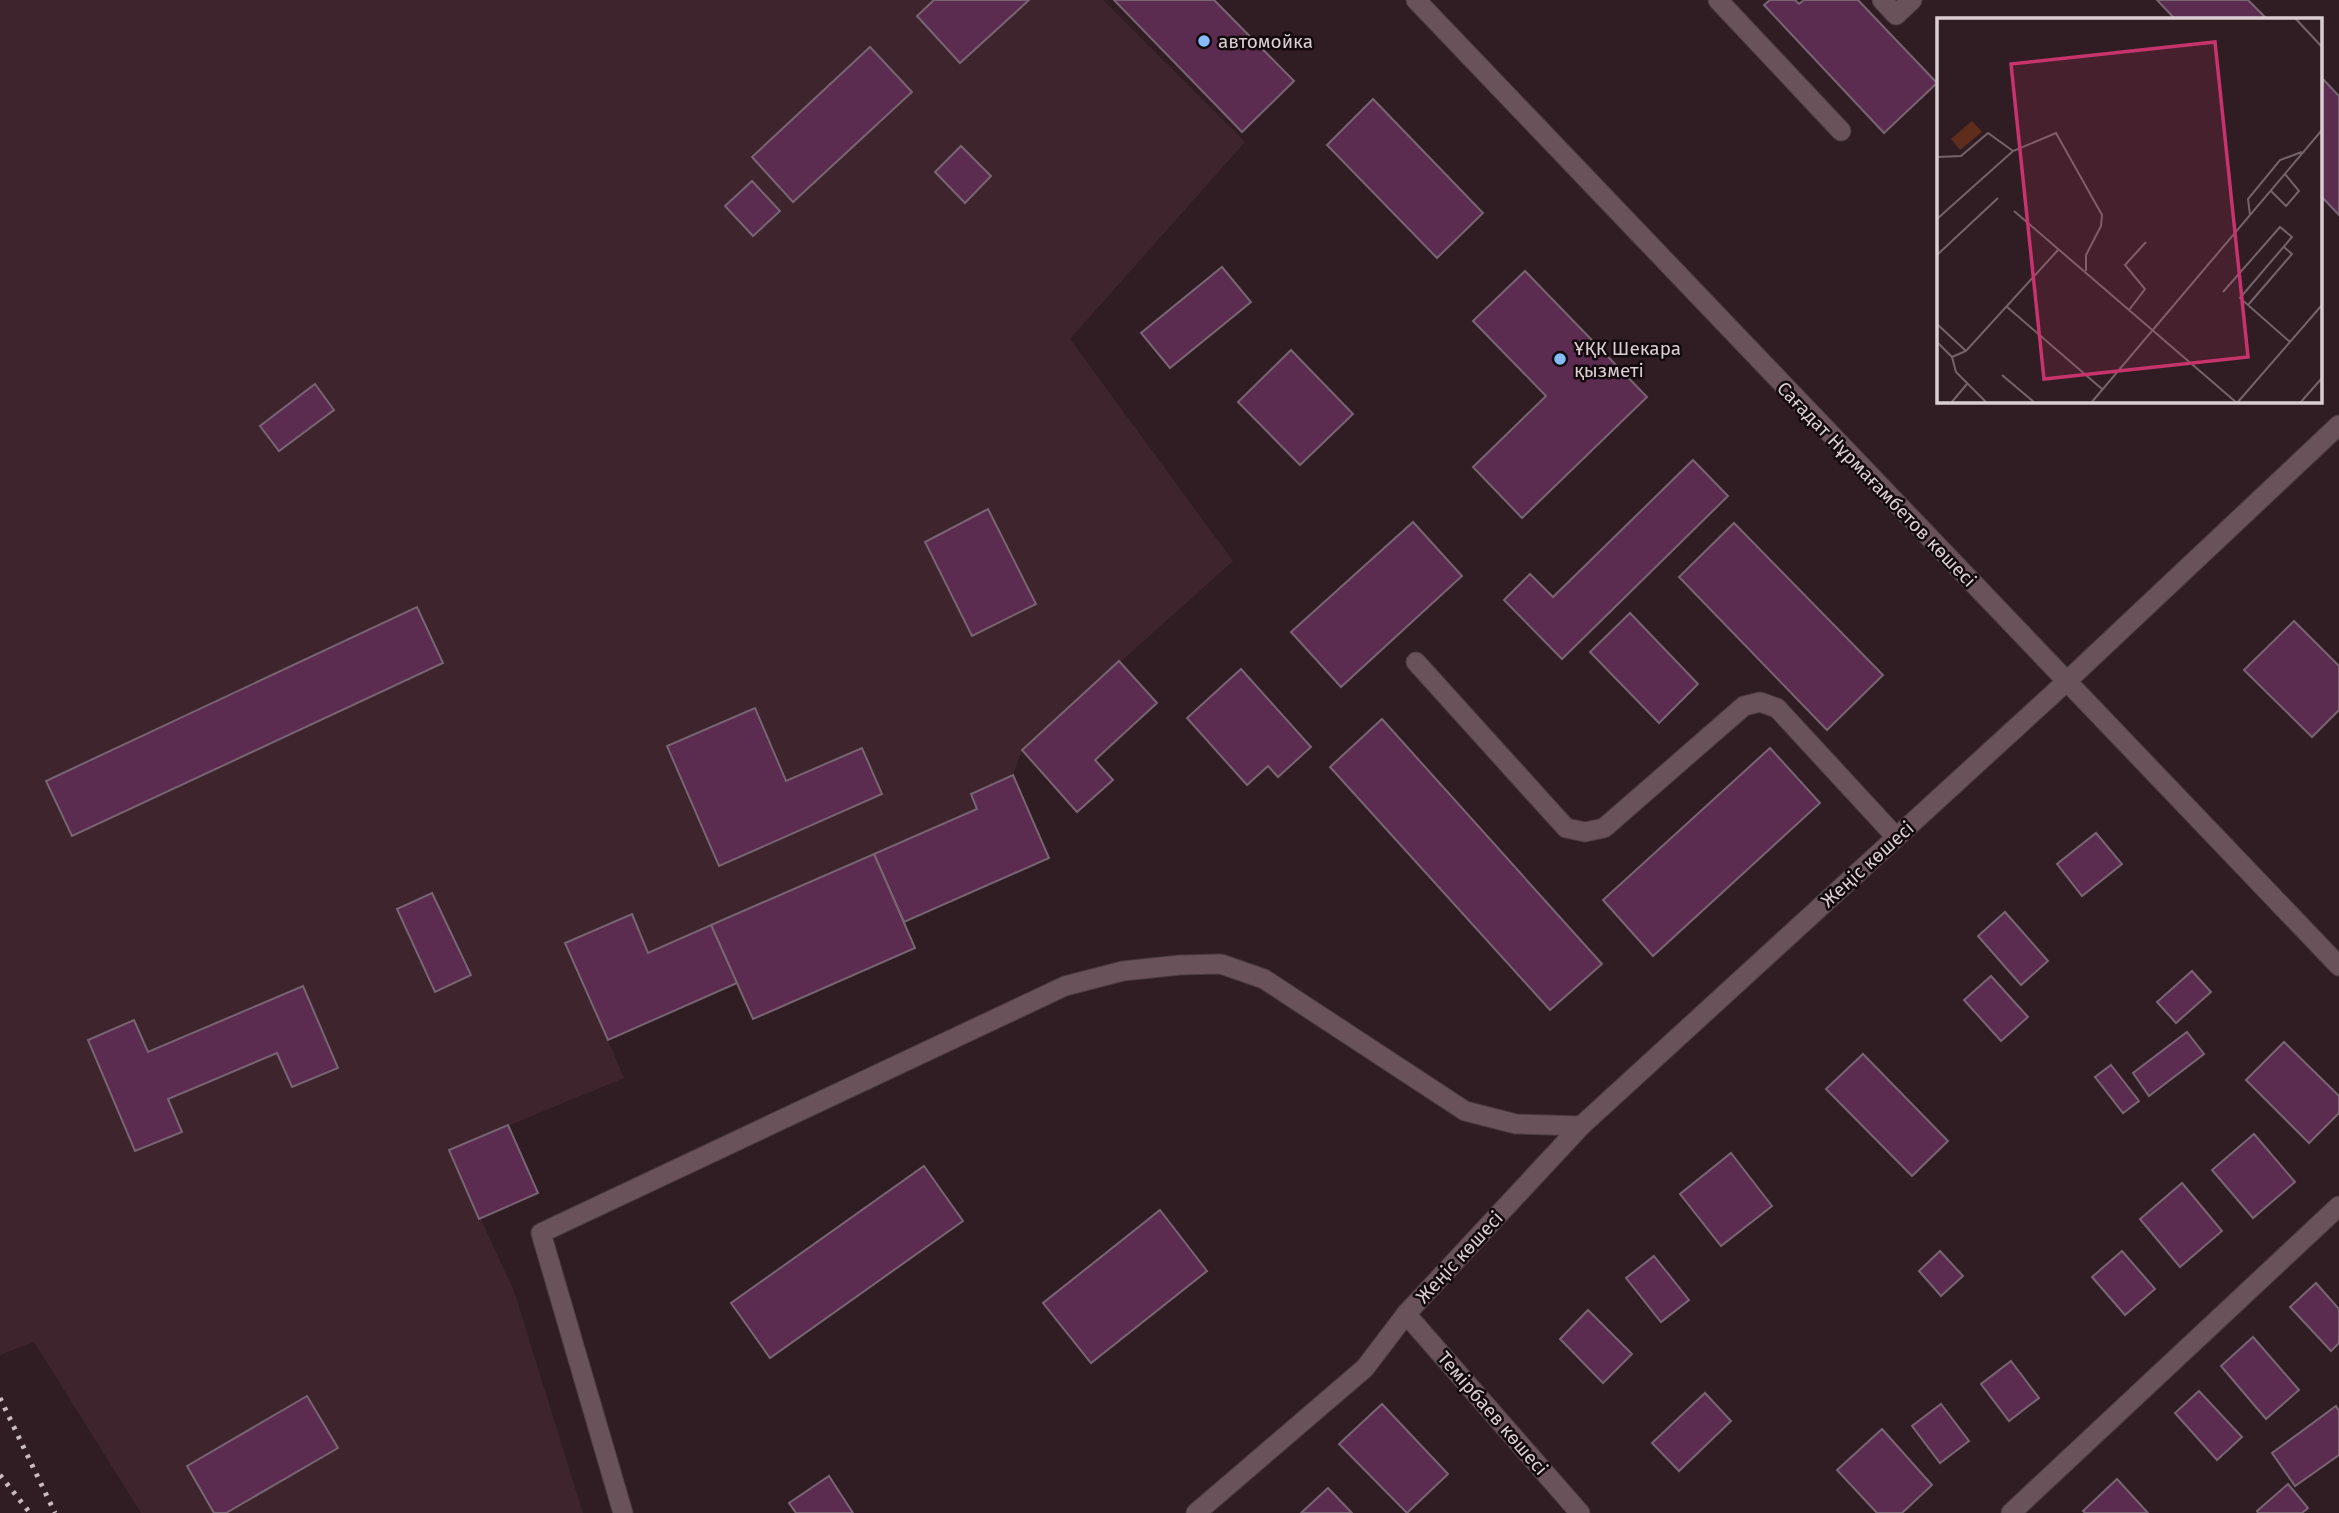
<svg xmlns="http://www.w3.org/2000/svg" width="2339" height="1513" font-family="'Fira Sans',sans-serif">
  <style>
    .built { fill: #3e242d }
    .building { fill: #5c2b50; stroke: #786572; stroke-width: 2 }
    .lines { fill: none; stroke-linecap: round; stroke-linejoin: round }
    .service-casing { stroke: #4a3b3f; stroke-width: 21 }
    .minor-casing { stroke: #4a3b3f; stroke-width: 21 }
    .tertiary-casing { stroke: #4a3b3f; stroke-width: 21 }
    .service { stroke: #695259; stroke-width: 19 }
    .minor { stroke: #695259; stroke-width: 19 }
    .tertiary { stroke: #695259; stroke-width: 19 }
    .rail { stroke: #c9bcc0; stroke-width: 5; stroke-dasharray: 3.5 7; stroke-linecap: butt }
    .poi-dot { fill: #87bbfb; stroke: #120a0c; stroke-width: 2.5 }
    .labels { text-anchor: middle; stroke-width: 5; stroke-linejoin: round; paint-order: stroke }
    .poi-label { font-size: 19px; fill: #dbced2; stroke: #120a0c; text-anchor: start }
    .street-label { font-size: 19px; fill: #dbced2; stroke: #120a0c }
    .inset-road { fill: none; stroke: #746469; stroke-width: 2 }
    .view { fill: #c6336d; fill-opacity: 0.15; stroke: #c6336d; stroke-width: 3.5 }
    .inset-edge { fill: none; stroke: #dbced2; stroke-width: 3.5 }
  </style>
  <rect width="100%" height="100%" fill="#301d23"/>
  <polygon class="built" points="0,0 1103,0 1245,142 1070,339 1233,561 1022,750 1013,775 971,794 977,809 712,925 737,983 608,1040 624,1078 449,1150 514,1291 583,1513 141,1513 34,1342 0,1355"/>
  <g class="building">
    <polygon points="934,0 1029,0 960,63 917,16"/>
    <polygon points="1114,0 1214,0 1294,81 1242,132"/>
    <polygon points="1770,0 1795,0 1799,4 1804,0 1858,0 1937,83 1884,133 1764,5"/>
    <polygon points="2157,0 2248,0 2267,19 2175,19"/>
    <polygon points="870,47 912,92 793,202 752,157"/>
    <polygon points="2320,76 2339,96 2339,215 2320,195"/>
    <polygon points="1373,99 1483,213 1437,258 1327,145"/>
    <polygon points="961,146 991,176 965,203 935,172"/>
    <polygon points="752,181 780,211 753,236 725,206"/>
    <polygon points="1222,267 1251,302 1170,368 1141,333"/>
    <polygon points="1525,271 1647,397 1522,518 1473,467 1546,396 1473,321"/>
    <polygon points="1291,350 1353,414 1300,465 1238,402"/>
    <polygon points="315,384 334,410 279,451 260,426"/>
    <polygon points="1693,460 1728,496 1562,659 1504,600 1530,574 1553,597"/>
    <polygon points="988,509 1036,604 972,636 925,542"/>
    <polygon points="1413,522 1462,576 1341,687 1291,632"/>
    <polygon points="1734,523 1883,675 1827,730 1679,577"/>
    <polygon points="417,607 443,663 72,836 46,781"/>
    <polygon points="1630,613 1698,684 1659,723 1590,652"/>
    <polygon points="2294,621 2339,666 2339,710 2312,737 2244,670"/>
    <polygon points="1119,661 1157,703 1095,760 1113,780 1077,812 1022,750"/>
    <polygon points="1241,669 1311,747 1278,777 1268,766 1247,785 1187,718"/>
    <polygon points="755,708 786,781 862,748 882,794 719,866 667,746"/>
    <polygon points="1382,719 1602,964 1550,1010 1330,767"/>
    <polygon points="1770,748 1820,803 1653,956 1603,900"/>
    <polygon points="1013,775 1049,858 904,922 874,854 977,809 971,794"/>
    <polygon points="2096,833 2122,864 2082,896 2057,864"/>
    <polygon points="874,854 915,948 753,1019 711,925"/>
    <polygon points="432,893 471,975 435,992 397,909"/>
    <polygon points="2005,912 2048,961 2021,985 1978,936"/>
    <polygon points="632,914 648,953 711,925 737,983 608,1040 565,943"/>
    <polygon points="2192,971 2211,992 2176,1023 2157,1002"/>
    <polygon points="1991,976 2028,1017 2001,1041 1964,1000"/>
    <polygon points="303,986 338,1068 292,1087 277,1053 168,1099 182,1132 135,1151 88,1040 134,1020 148,1052"/>
    <polygon points="2187,1032 2204,1054 2149,1096 2133,1073"/>
    <polygon points="2284,1042 2339,1096 2339,1113 2309,1143 2246,1080"/>
    <polygon points="1863,1054 1948,1141 1912,1176 1826,1089"/>
    <polygon points="2111,1065 2139,1101 2123,1113 2095,1077"/>
    <polygon points="508,1125 538,1193 479,1219 449,1150"/>
    <polygon points="2254,1134 2295,1182 2253,1218 2212,1170"/>
    <polygon points="1731,1153 1772,1206 1721,1246 1680,1194"/>
    <polygon points="924,1166 963,1221 770,1358 731,1303"/>
    <polygon points="2182,1183 2222,1231 2180,1267 2140,1219"/>
    <polygon points="1160,1210 1207,1271 1091,1363 1043,1303"/>
    <polygon points="1940,1251 1963,1276 1941,1296 1919,1271"/>
    <polygon points="2122,1251 2155,1289 2125,1315 2092,1277"/>
    <polygon points="1654,1256 1689,1300 1661,1322 1626,1278"/>
    <polygon points="2316,1283 2339,1309 2339,1343 2331,1351 2290,1307"/>
    <polygon points="1588,1310 1632,1354 1603,1383 1560,1339"/>
    <polygon points="2253,1337 2299,1390 2266,1419 2221,1366"/>
    <polygon points="2011,1361 2039,1398 2009,1421 1981,1384"/>
    <polygon points="2199,1391 2242,1437 2217,1460 2175,1413"/>
    <polygon points="1705,1393 1731,1421 1679,1471 1652,1443"/>
    <polygon points="307,1396 338,1448 226,1513 214,1513 187,1466"/>
    <polygon points="1382,1404 1448,1474 1407,1513 1339,1444"/>
    <polygon points="1941,1404 1969,1441 1940,1463 1912,1426"/>
    <polygon points="2336,1406 2339,1411 2339,1455 2295,1486 2272,1453"/>
    <polygon points="1882,1429 1932,1485 1902,1513 1877,1513 1837,1470"/>
    <polygon points="829,1476 853,1513 796,1513 789,1503"/>
    <polygon points="2117,1479 2148,1513 2085,1513 2083,1511"/>
    <polygon points="2288,1484 2308,1508 2302,1513 2258,1513 2257,1511"/>
    <polygon points="1328,1488 1352,1513 1301,1513"/>
  </g>
  <g class="lines">
    <defs>
      <g id="service">
        <polyline points="1718,0 1841,131"/>
        <polyline points="1882,0 1896,15 1912,0"/>
        <polyline points="1416,662 1566,828 1585,832 1604,828 1744,706 1760,702 1777,708 1896,837"/>
        <polyline points="623,1513 541,1233 1065,986 1123,971 1180,965 1221,964 1264,979 1465,1111 1516,1124 1581,1126"/>
        <polyline points="1196,1513 1365,1368 1406,1314"/>
        <polyline points="2011,1513 2339,1206"/>
      </g>
      <polyline id="minor" points="1406,1314 1580,1513"/>
      <g id="tertiary">
        <polyline points="1416,0 2339,966"/>
        <polyline points="1406,1314 1581,1126 2066,682 2339,425"/>
      </g>
    </defs>
    <use href="#service" class="service-casing"/>
    <use href="#minor" class="minor-casing"/>
    <use href="#tertiary" class="tertiary-casing"/>
    <use href="#service" class="service"/>
    <use href="#minor" class="minor"/>
    <use href="#tertiary" class="tertiary"/>
    <g class="rail">
      <polyline points="0,1398 55,1513"/>
      <polyline points="0,1475 30,1513"/>
    </g>
  </g>
  <g class="poi-dot">
    <circle cx="1204" cy="41" r="7"/>
    <circle cx="1560" cy="359" r="7"/>
  </g>
  <g class="labels">
    <g class="poi-label">
      <text x="1218" y="48">автомойка</text>
      <text x="1574" y="355">ҰҚК Шекара<tspan x="1574" dy="22">қызметі</tspan></text>
    </g>
    <g class="street-label">
      <text transform="translate(1877 484) rotate(46)" y="7">Сағадат Нұрмағамбетов көшесі</text>
      <text transform="translate(1867 864) rotate(-42)" y="7">Жеңіс көшесі</text>
      <text transform="translate(1459 1257) rotate(-47)" y="7">Жеңіс көшесі</text>
      <text transform="translate(1493 1413) rotate(49)" y="7">Темірбаев көшесі</text>
    </g>
  </g>
  <g transform="translate(1937 18)">
    <rect width="385" height="385" fill="#301d23"/>
    <path d="M35,103L45,114L23,132L14,121Z" fill="#5e2d1c"/>
    <path class="inset-road" d="M358,0L385,29M0,139L24,138L51,115L76,133M334,173L349,188L362,173L348,156M77,193L300,385M313,197L311,181L343,142L365,134M0,201L76,133L119,115L165,197L164,208L149,237V253M0,237L61,180M286,274L343,209L355,219L303,280L353,324M311,287L355,236L347,229M69,288L165,371M192,292L208,271L188,247L209,224M0,306L29,333M0,324L15,339L19,354L50,385M15,339L29,333L121,232M65,357L98,385M14,385L30,366M154,385L385,112M300,385L385,287M363,385L385,360"/>
    <path class="view" d="M278,24L311,339L107,361L74,46Z"/>
    <rect width="385" height="385" class="inset-edge"/>
  </g>
</svg>
